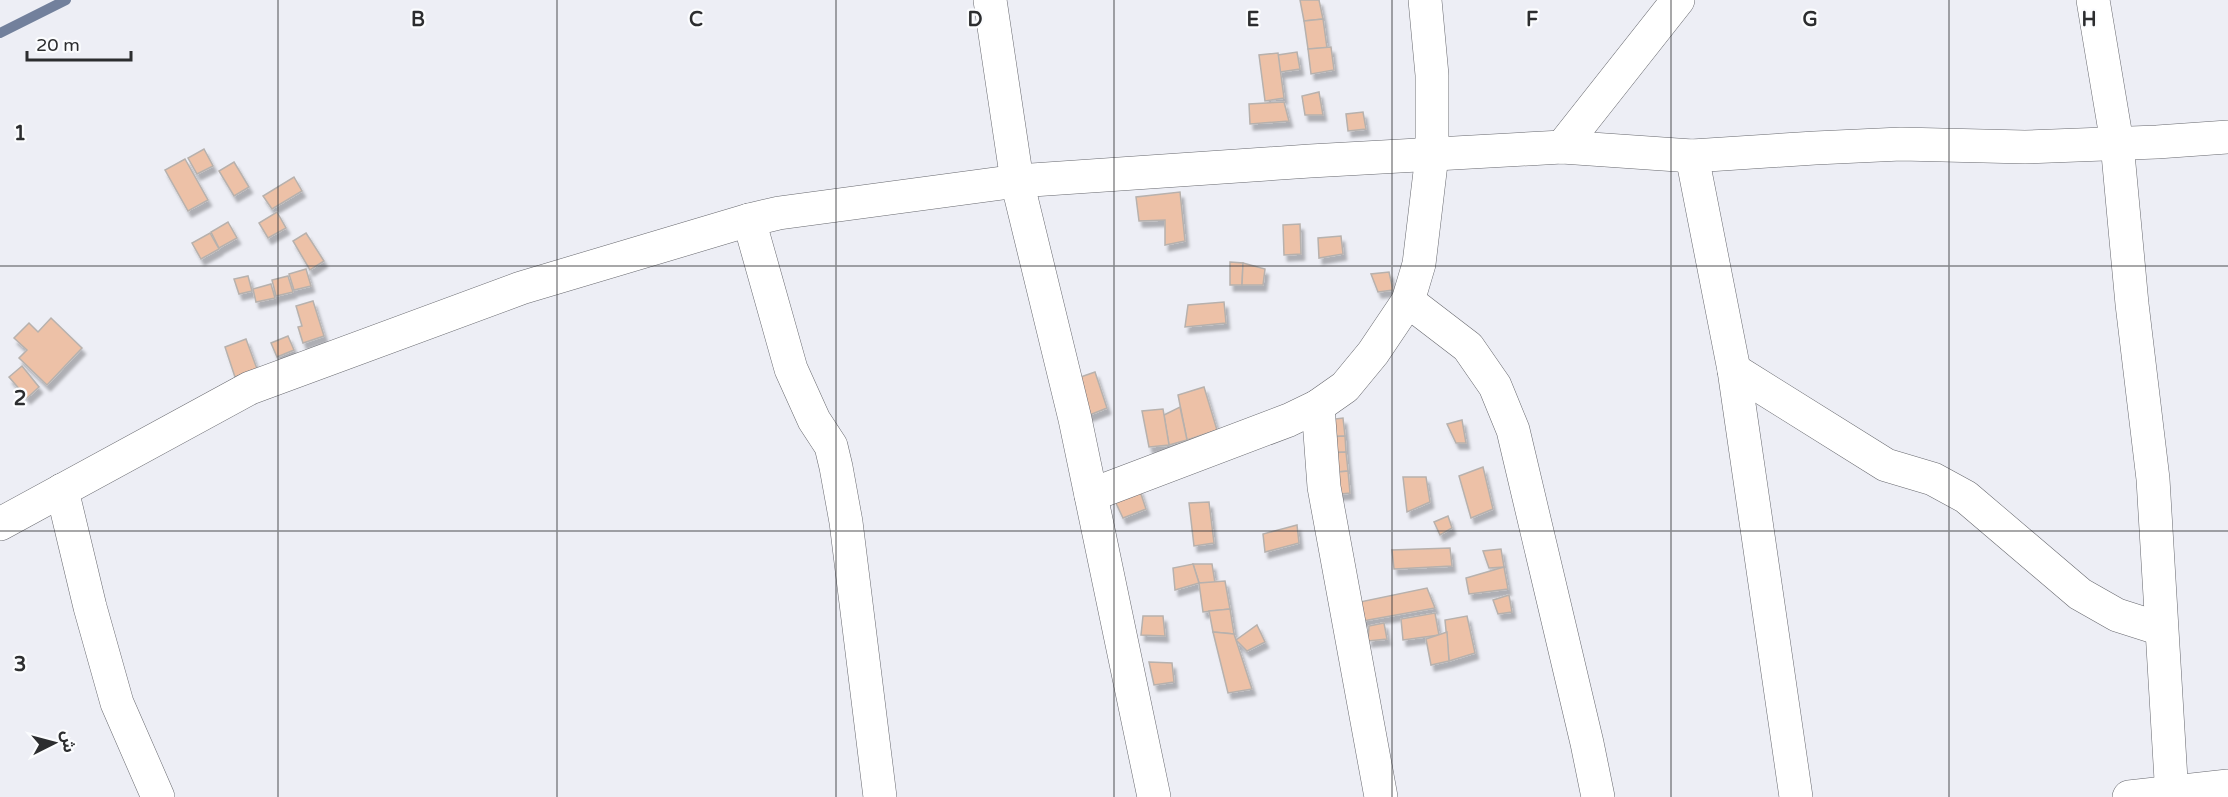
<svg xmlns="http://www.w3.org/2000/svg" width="2228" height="797" font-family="'Varela Round','Noto Sans Arabic',sans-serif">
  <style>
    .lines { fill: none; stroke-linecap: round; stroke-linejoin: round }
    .stream { stroke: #72809c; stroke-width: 10 }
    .building { fill: #edc1a7; stroke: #b7b1ad; stroke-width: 1.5; filter: url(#shadow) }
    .minor-casing { stroke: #67686e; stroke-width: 34 }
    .minor { stroke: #fff; stroke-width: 33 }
    .grid { fill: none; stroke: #2c2d2f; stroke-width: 1.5; stroke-opacity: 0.55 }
    .grid-label { font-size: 20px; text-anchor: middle; font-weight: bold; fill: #2c2d2f; stroke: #fbfcfe; stroke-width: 4.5; stroke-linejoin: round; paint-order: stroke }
  </style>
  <defs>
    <filter id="shadow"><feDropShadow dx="3.5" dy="6" stdDeviation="1.5" flood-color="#0004"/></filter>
  </defs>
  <rect width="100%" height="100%" fill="#edeef5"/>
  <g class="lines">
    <polyline class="stream" points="0,33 66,0"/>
  </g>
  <g class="building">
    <polygon points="1300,0 1319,0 1323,19 1304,21"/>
    <polygon points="1323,19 1327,48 1308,49 1304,21"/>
    <polygon points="1331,47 1334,70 1311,74 1308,49"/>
    <polygon points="1297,52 1300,69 1280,72 1278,55"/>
    <polygon points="1278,53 1284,98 1265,101 1259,55"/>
    <polygon points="1319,92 1323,115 1305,115 1302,96"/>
    <polygon points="1284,102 1289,121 1250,124 1249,104"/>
    <polygon points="1363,112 1366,129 1348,131 1346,114"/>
    <polygon points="204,149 213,166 197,174 188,158"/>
    <polygon points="185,159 208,200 188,211 165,170"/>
    <polygon points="234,162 249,187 234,196 219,171"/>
    <polygon points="294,177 302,191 272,209 263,196"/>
    <polygon points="1180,192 1185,241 1165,245 1165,220 1139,221 1136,197"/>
    <polygon points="277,212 286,228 268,238 259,223"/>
    <polygon points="228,222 237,238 219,248 211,232"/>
    <polygon points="1300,224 1301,254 1284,255 1283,225"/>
    <polygon points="210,233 219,249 201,259 192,243"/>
    <polygon points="306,233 324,261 310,270 293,241"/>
    <polygon points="1341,236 1343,254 1319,258 1318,238"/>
    <polygon points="1230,262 1243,263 1242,285 1230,285"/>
    <polygon points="1243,263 1265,269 1263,285 1242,285"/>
    <polygon points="306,269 311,286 294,290 289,274"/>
    <polygon points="1389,272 1393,290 1378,292 1371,274"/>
    <polygon points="248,276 252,291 239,294 234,279"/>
    <polygon points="288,276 293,292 276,296 272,280"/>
    <polygon points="271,284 275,298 256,302 253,289"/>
    <polygon points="313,301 324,336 303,343 298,327 302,326 296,306"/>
    <polygon points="1224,302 1226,323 1185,327 1188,305"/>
    <polygon points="51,318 82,348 47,385 19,358 27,350 14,338 29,323 38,332"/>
    <polygon points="288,336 294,350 277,357 271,343"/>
    <polygon points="246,339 257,369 235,377 225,347"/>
    <polygon points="22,366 39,387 27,398 9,377"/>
    <polygon points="1095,372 1107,408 1082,418 1072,380"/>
    <polygon points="1204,387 1217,430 1187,440 1178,395"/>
    <polygon points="1180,407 1187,440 1169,445 1164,415"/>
    <polygon points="1163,409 1169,445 1149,447 1142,411"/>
    <polygon points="1343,418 1345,436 1327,437 1327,420"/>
    <polygon points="1462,420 1466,443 1456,443 1447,424"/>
    <polygon points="1345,436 1346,452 1327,453 1327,437"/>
    <polygon points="1346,452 1348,471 1323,473 1327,453"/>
    <polygon points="1483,467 1493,509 1471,518 1459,476"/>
    <polygon points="1348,471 1350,493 1332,495 1329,473"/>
    <polygon points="1403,477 1426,477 1430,502 1407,512"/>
    <polygon points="1139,488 1146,509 1123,518 1114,499"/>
    <polygon points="1209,502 1214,543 1194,546 1189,503"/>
    <polygon points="1448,516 1452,528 1440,535 1434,522"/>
    <polygon points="1297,525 1299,543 1265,552 1263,534"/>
    <polygon points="1450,548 1452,566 1394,569 1392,550"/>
    <polygon points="1501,549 1504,567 1489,568 1483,551"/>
    <polygon points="1193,564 1212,564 1215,583 1199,583"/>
    <polygon points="1193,564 1199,583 1175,590 1173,568"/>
    <polygon points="1504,567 1508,589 1469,594 1466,578"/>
    <polygon points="1225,581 1230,609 1203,612 1199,583"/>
    <polygon points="1427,588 1435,608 1357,622 1355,603"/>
    <polygon points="1509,595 1512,612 1498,614 1493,600"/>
    <polygon points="1230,609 1234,634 1213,632 1209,611"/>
    <polygon points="1435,613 1439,635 1403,640 1401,619"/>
    <polygon points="1143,616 1163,616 1165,636 1141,635"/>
    <polygon points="1467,616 1475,653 1449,661 1445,620"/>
    <polygon points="1384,623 1387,639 1368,641 1369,626"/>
    <polygon points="1257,625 1265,642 1247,651 1236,640"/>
    <polygon points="1213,632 1234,634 1252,689 1228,693"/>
    <polygon points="1447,632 1449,661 1431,665 1426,639"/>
    <polygon points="1149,662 1172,663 1174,682 1154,685"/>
  </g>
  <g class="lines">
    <defs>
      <g id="minor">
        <polyline points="990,0 1017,181 1075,419 1154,797"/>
        <polyline points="2093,0 2117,143 2132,304 2153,479 2172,797"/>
        <polyline points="1562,147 1678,0"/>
        <polyline points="1692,156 1734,370 1796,797"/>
        <polyline points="749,220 791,369 814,420 831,446 836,467 846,522 880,797"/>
        <polyline points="1408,301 1468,347 1495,386 1513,430 1587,743 1598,797"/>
        <polyline points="1734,370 1886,465 1933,479 1966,497 2080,594 2117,615 2161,629"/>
        <polyline points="1318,406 1324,487 1381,797"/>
        <polyline points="62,490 90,607 117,703 158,797"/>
        <polyline points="1091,495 1289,420 1318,406 1345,387 1373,353 1408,301 1419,264 1432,155 1432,75 1425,0"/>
        <polyline points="0,524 250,388 521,288 749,220 779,213 1017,181 1310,161 1562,147 1692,156 1815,148 1901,144 2025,147 2157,142 2228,137"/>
        <polyline points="2129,797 2228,786"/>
      </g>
    </defs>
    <use href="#minor" class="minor-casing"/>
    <use href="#minor" class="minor"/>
  </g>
  <path class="grid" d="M278,0V797M557,0V797M836,0V797M1114,0V797M1392,0V797M1671,0V797M1949,0V797M0,266H2228M0,531H2228"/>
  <g class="grid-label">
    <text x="418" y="26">B</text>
    <text x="696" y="26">C</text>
    <text x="975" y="26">D</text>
    <text x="1253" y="26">E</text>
    <text x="1532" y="26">F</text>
    <text x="1810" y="26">G</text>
    <text x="2089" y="26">H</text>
    <text x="20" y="140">1</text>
    <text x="20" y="405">2</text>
    <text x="20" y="671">3</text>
  </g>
  <g transform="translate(54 743) rotate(84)" stroke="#fbfcfe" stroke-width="4.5" paint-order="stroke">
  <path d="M0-4.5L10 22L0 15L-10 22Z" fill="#2c2d2f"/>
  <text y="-9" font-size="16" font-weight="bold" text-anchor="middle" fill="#2c2d2f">ش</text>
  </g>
  <path d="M27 51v9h104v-9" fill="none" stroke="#2c2d2f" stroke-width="3"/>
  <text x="36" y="51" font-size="18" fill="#2c2d2f" stroke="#fbfcfe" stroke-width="4.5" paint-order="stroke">20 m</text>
</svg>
